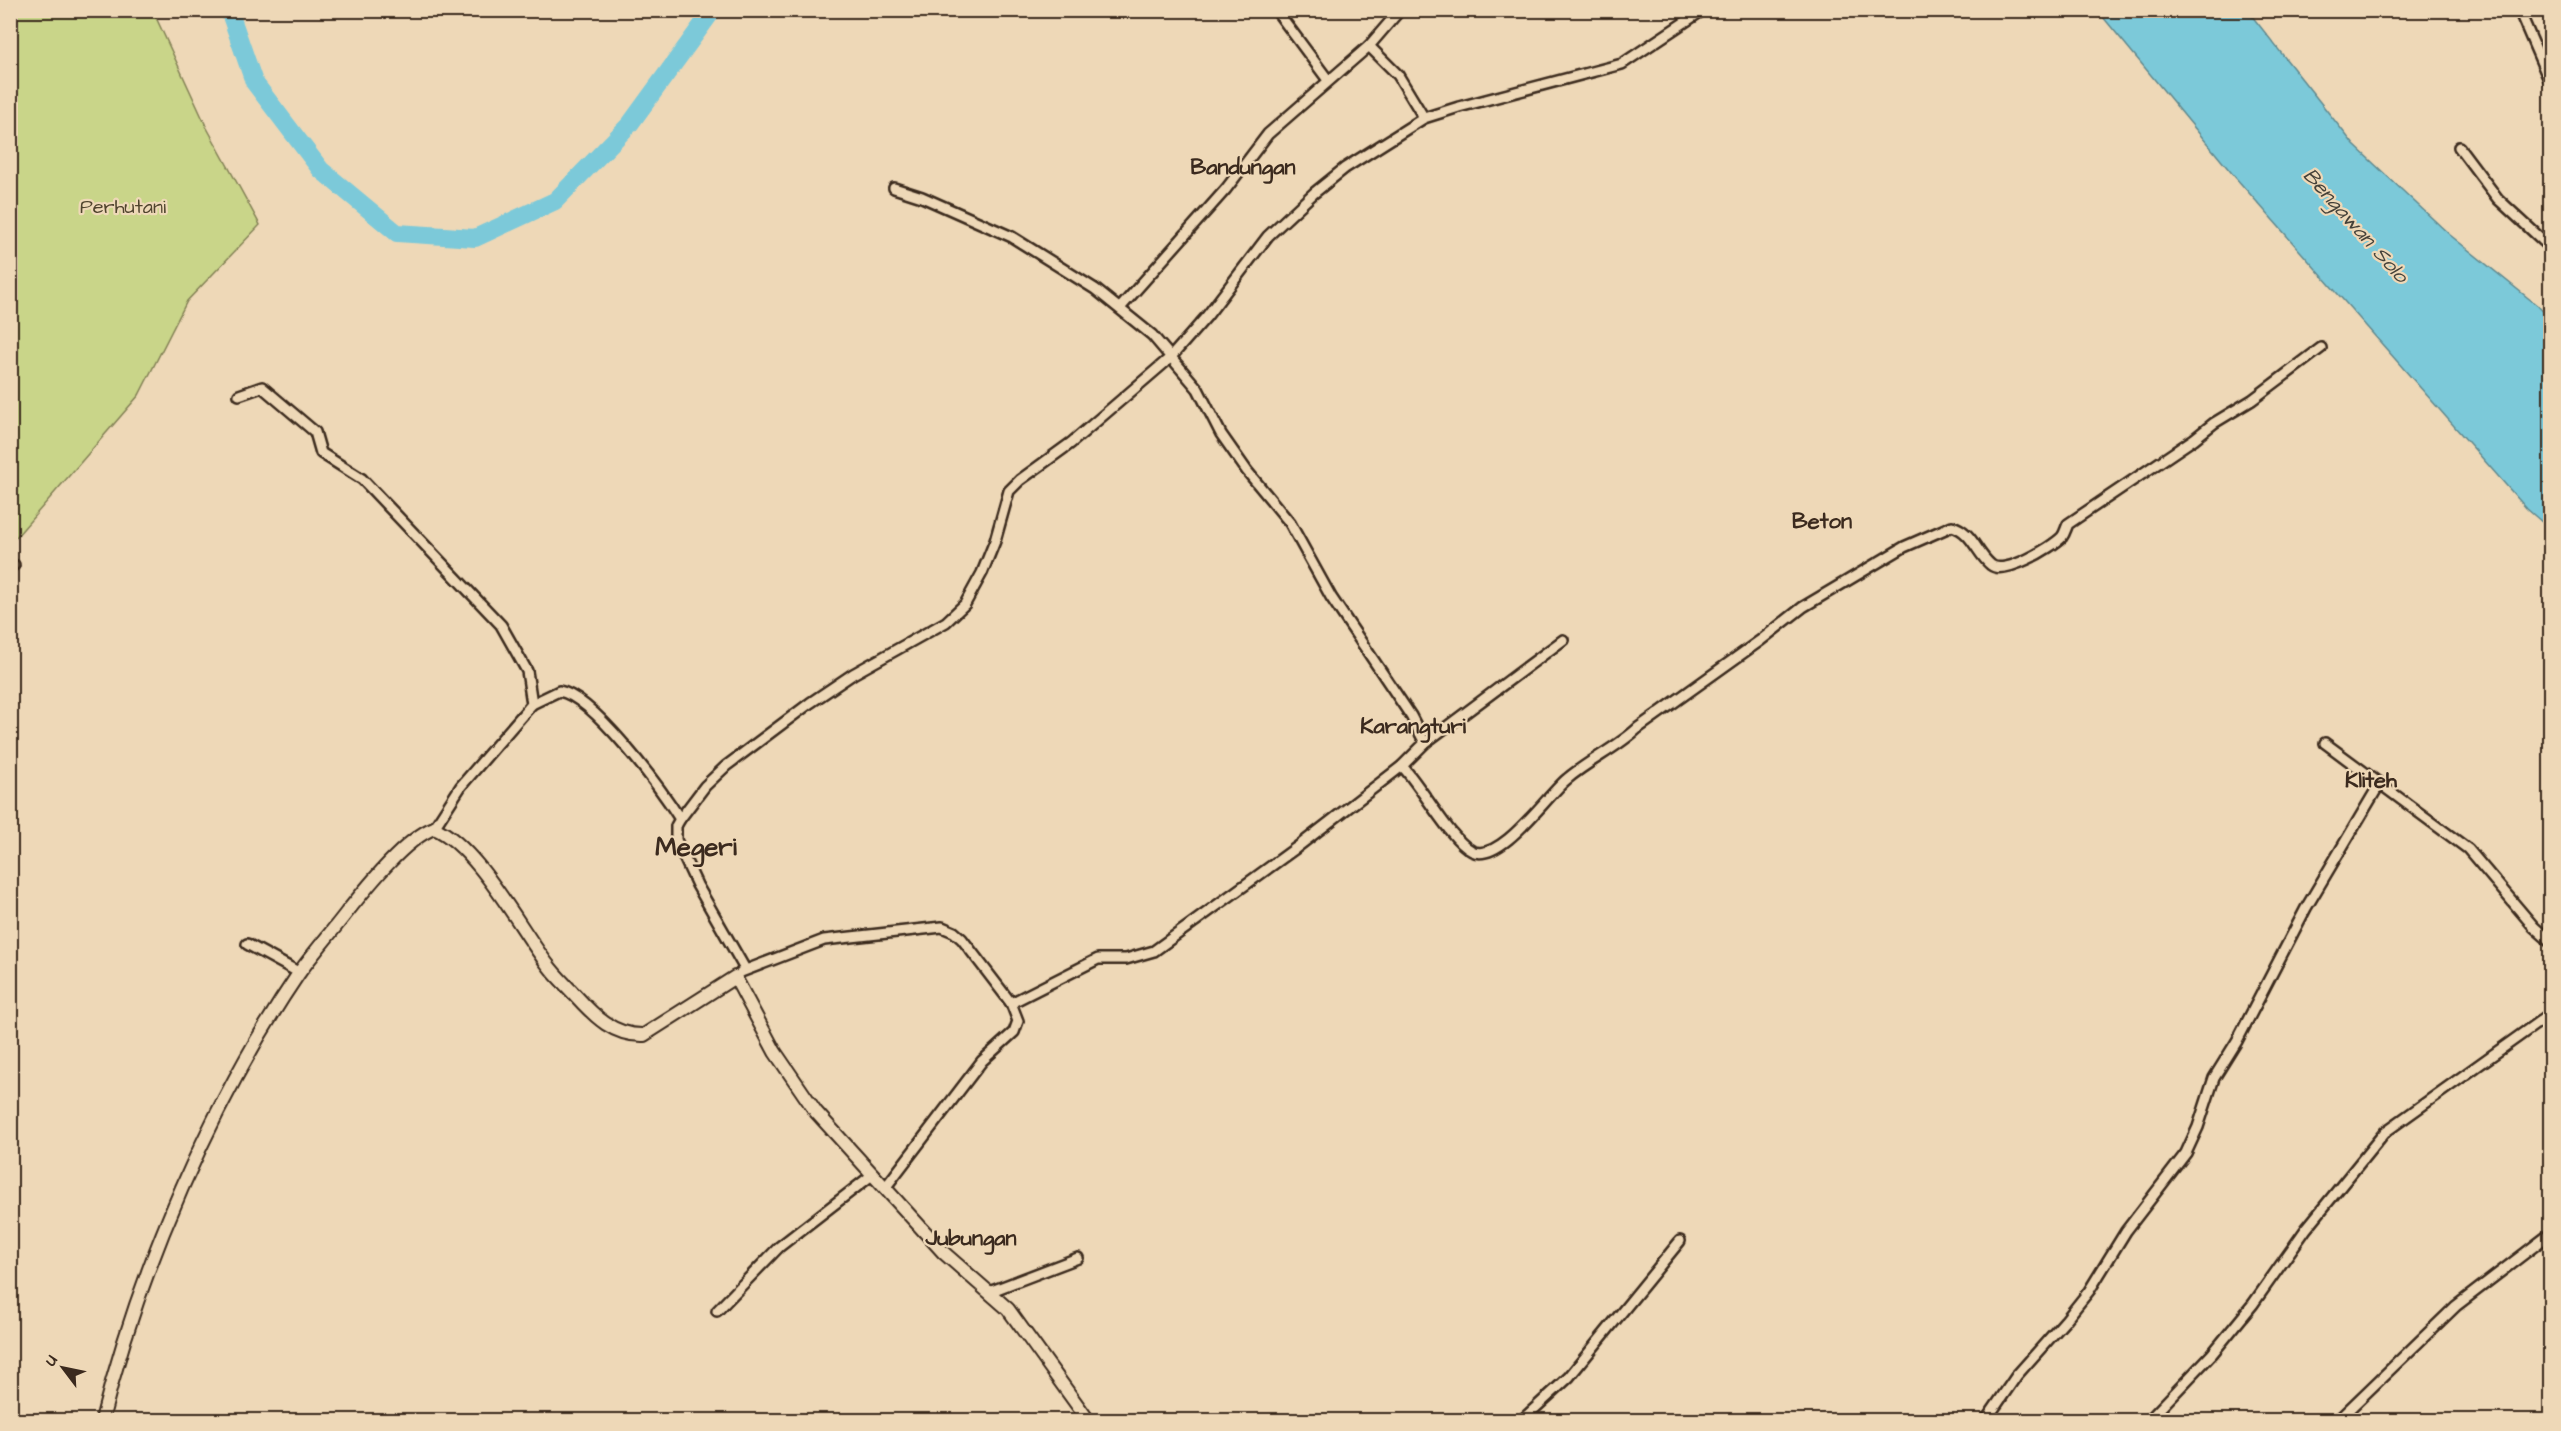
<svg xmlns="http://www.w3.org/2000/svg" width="2561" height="1431" font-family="'Architects Daughter',sans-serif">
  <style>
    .green { fill: #c9d589; stroke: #828054; stroke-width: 1.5 }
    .water { fill: #7bc9d9; stroke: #61898e; stroke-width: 1.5 }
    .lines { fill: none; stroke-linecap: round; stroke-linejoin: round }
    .river { stroke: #7bc9d9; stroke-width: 18 }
    .minor-casing { stroke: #3b2a1e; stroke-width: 14 }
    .tertiary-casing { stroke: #3b2a1e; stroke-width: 16 }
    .minor { stroke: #eed8b7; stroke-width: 9 }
    .tertiary { stroke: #eed8b7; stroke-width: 12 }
    .labels { text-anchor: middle; stroke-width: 4.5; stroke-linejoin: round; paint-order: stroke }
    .park-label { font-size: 20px; fill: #50442e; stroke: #eed8b7 }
    .water-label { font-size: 21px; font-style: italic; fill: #45423a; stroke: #eed8b7 }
    .quarter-label { font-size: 22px; font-weight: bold; fill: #3b2a1e; stroke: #eed8b7 }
    .district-label { font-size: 26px; font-weight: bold; fill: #3b2a1e; stroke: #eed8b7 }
  </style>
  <rect width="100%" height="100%" fill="#eed8b7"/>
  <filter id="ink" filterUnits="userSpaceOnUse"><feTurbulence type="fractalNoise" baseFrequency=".0167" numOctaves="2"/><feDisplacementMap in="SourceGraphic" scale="12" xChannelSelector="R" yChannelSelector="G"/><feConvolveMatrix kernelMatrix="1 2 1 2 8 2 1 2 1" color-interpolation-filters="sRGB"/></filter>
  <g filter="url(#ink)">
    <polygon class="green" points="11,10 153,11 207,128 260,225 187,301 139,395 11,543"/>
    <polygon class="water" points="2098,11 2248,11 2354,145 2450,235 2538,306 2550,319 2550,529 2527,509 2235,177"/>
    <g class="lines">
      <polyline class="river" points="229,10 254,82 321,170 397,233 475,238 555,201 630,124 713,10"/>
      <defs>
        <g id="minor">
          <polyline points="1276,10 1328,80"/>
          <polyline points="2519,10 2550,82"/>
          <polyline points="1369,46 1400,10"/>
          <polyline points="2459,147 2498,199 2550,247"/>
          <polyline points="894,188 922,197 1012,237 1095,289 1152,335 1198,389 1221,434 1247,471 1290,523 1331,597 1411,716 1425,743 1402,766 1296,848 1154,951 1126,959 1098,959 1011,1003"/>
          <polyline points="1120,308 1226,189 1268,134 1369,46 1398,75 1424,118"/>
          <polyline points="239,395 262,387 315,432 321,453 362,479 501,625 527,671 532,704 461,786 434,828"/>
          <polyline points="10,568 14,565"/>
          <path d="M532,704L559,691C593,696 661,789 680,819"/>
          <polyline points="1425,743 1563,640"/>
          <polyline points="2325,743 2468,849 2534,927 2550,941"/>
          <path d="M1402,766C1422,787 1450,840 1472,851C1500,865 1548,794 1567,779C1589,760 1617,748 1638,728L1761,640L1803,607L1904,547L1952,526C1973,532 1976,553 1991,565C2004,576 2051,548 2062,537C2065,533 2066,528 2068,524L2194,439L2214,423L2252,400L2321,348"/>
          <polyline points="247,944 300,973"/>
          <polyline points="745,969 697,885 676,840 676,826 680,819 705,786 726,766 810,703 853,674 946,622 965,604 982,573 995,541 1009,491 1020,480 1071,443 1170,358 1207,316 1268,236 1314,193 1345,168 1424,118 1459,107 1622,64 1703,10"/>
          <polyline points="741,972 824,940 942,927 954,932 962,939 1011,1003 1018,1021 1014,1032 982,1061 885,1188"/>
          <polyline points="989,1292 1078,1258"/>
          <polyline points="717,1311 779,1247 872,1175"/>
          <polyline points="1522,1420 1569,1377 1680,1241"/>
          <polyline points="1986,1420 2017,1375 2065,1321 2089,1291 2126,1231 2186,1153 2198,1127 2214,1078 2237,1041 2306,908 2379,785"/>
          <polyline points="2149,1420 2212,1354 2253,1304 2306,1229 2385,1132 2550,1014"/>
          <polyline points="2338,1420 2456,1306 2550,1234"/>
        </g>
        <path id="tertiary" d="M102,1420C139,1270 212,1101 299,973C314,952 331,933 347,912C367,887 405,839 434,828C477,846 519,927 548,965C556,976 566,985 576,996C595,1017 614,1036 644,1035L735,977L775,1052L816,1112L944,1253L1008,1309L1088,1420"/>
      </defs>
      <use href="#minor" class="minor-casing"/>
      <use href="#tertiary" class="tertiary-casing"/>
      <use href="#minor" class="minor"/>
      <use href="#tertiary" class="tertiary"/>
    </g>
  </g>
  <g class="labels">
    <g class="park-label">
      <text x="123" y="213">Perhutani</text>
    </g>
    <g class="water-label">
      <text transform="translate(2356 225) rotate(48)" y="7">Bengawan Solo</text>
    </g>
    <g class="quarter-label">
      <text x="1243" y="174">Bandungan</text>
      <text x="1822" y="528">Beton</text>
      <text x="1413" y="733">Karangturi</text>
      <text x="2371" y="787">Kliteh</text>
      <text x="971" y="1245">Jubungan</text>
    </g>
    <g class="district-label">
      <text x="696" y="855">Megeri</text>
    </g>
  </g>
  <rect width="2561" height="1431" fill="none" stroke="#eed8b7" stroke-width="36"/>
  <rect x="18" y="18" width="2525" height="1395" fill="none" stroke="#3b2a1e" stroke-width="2" filter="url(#ink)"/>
  <g transform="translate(63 1368) rotate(302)" stroke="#eed8b7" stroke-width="4.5" paint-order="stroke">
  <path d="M0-4.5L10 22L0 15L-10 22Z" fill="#3b2a1e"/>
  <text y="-9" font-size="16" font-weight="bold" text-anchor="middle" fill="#3b2a1e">U</text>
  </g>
</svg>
